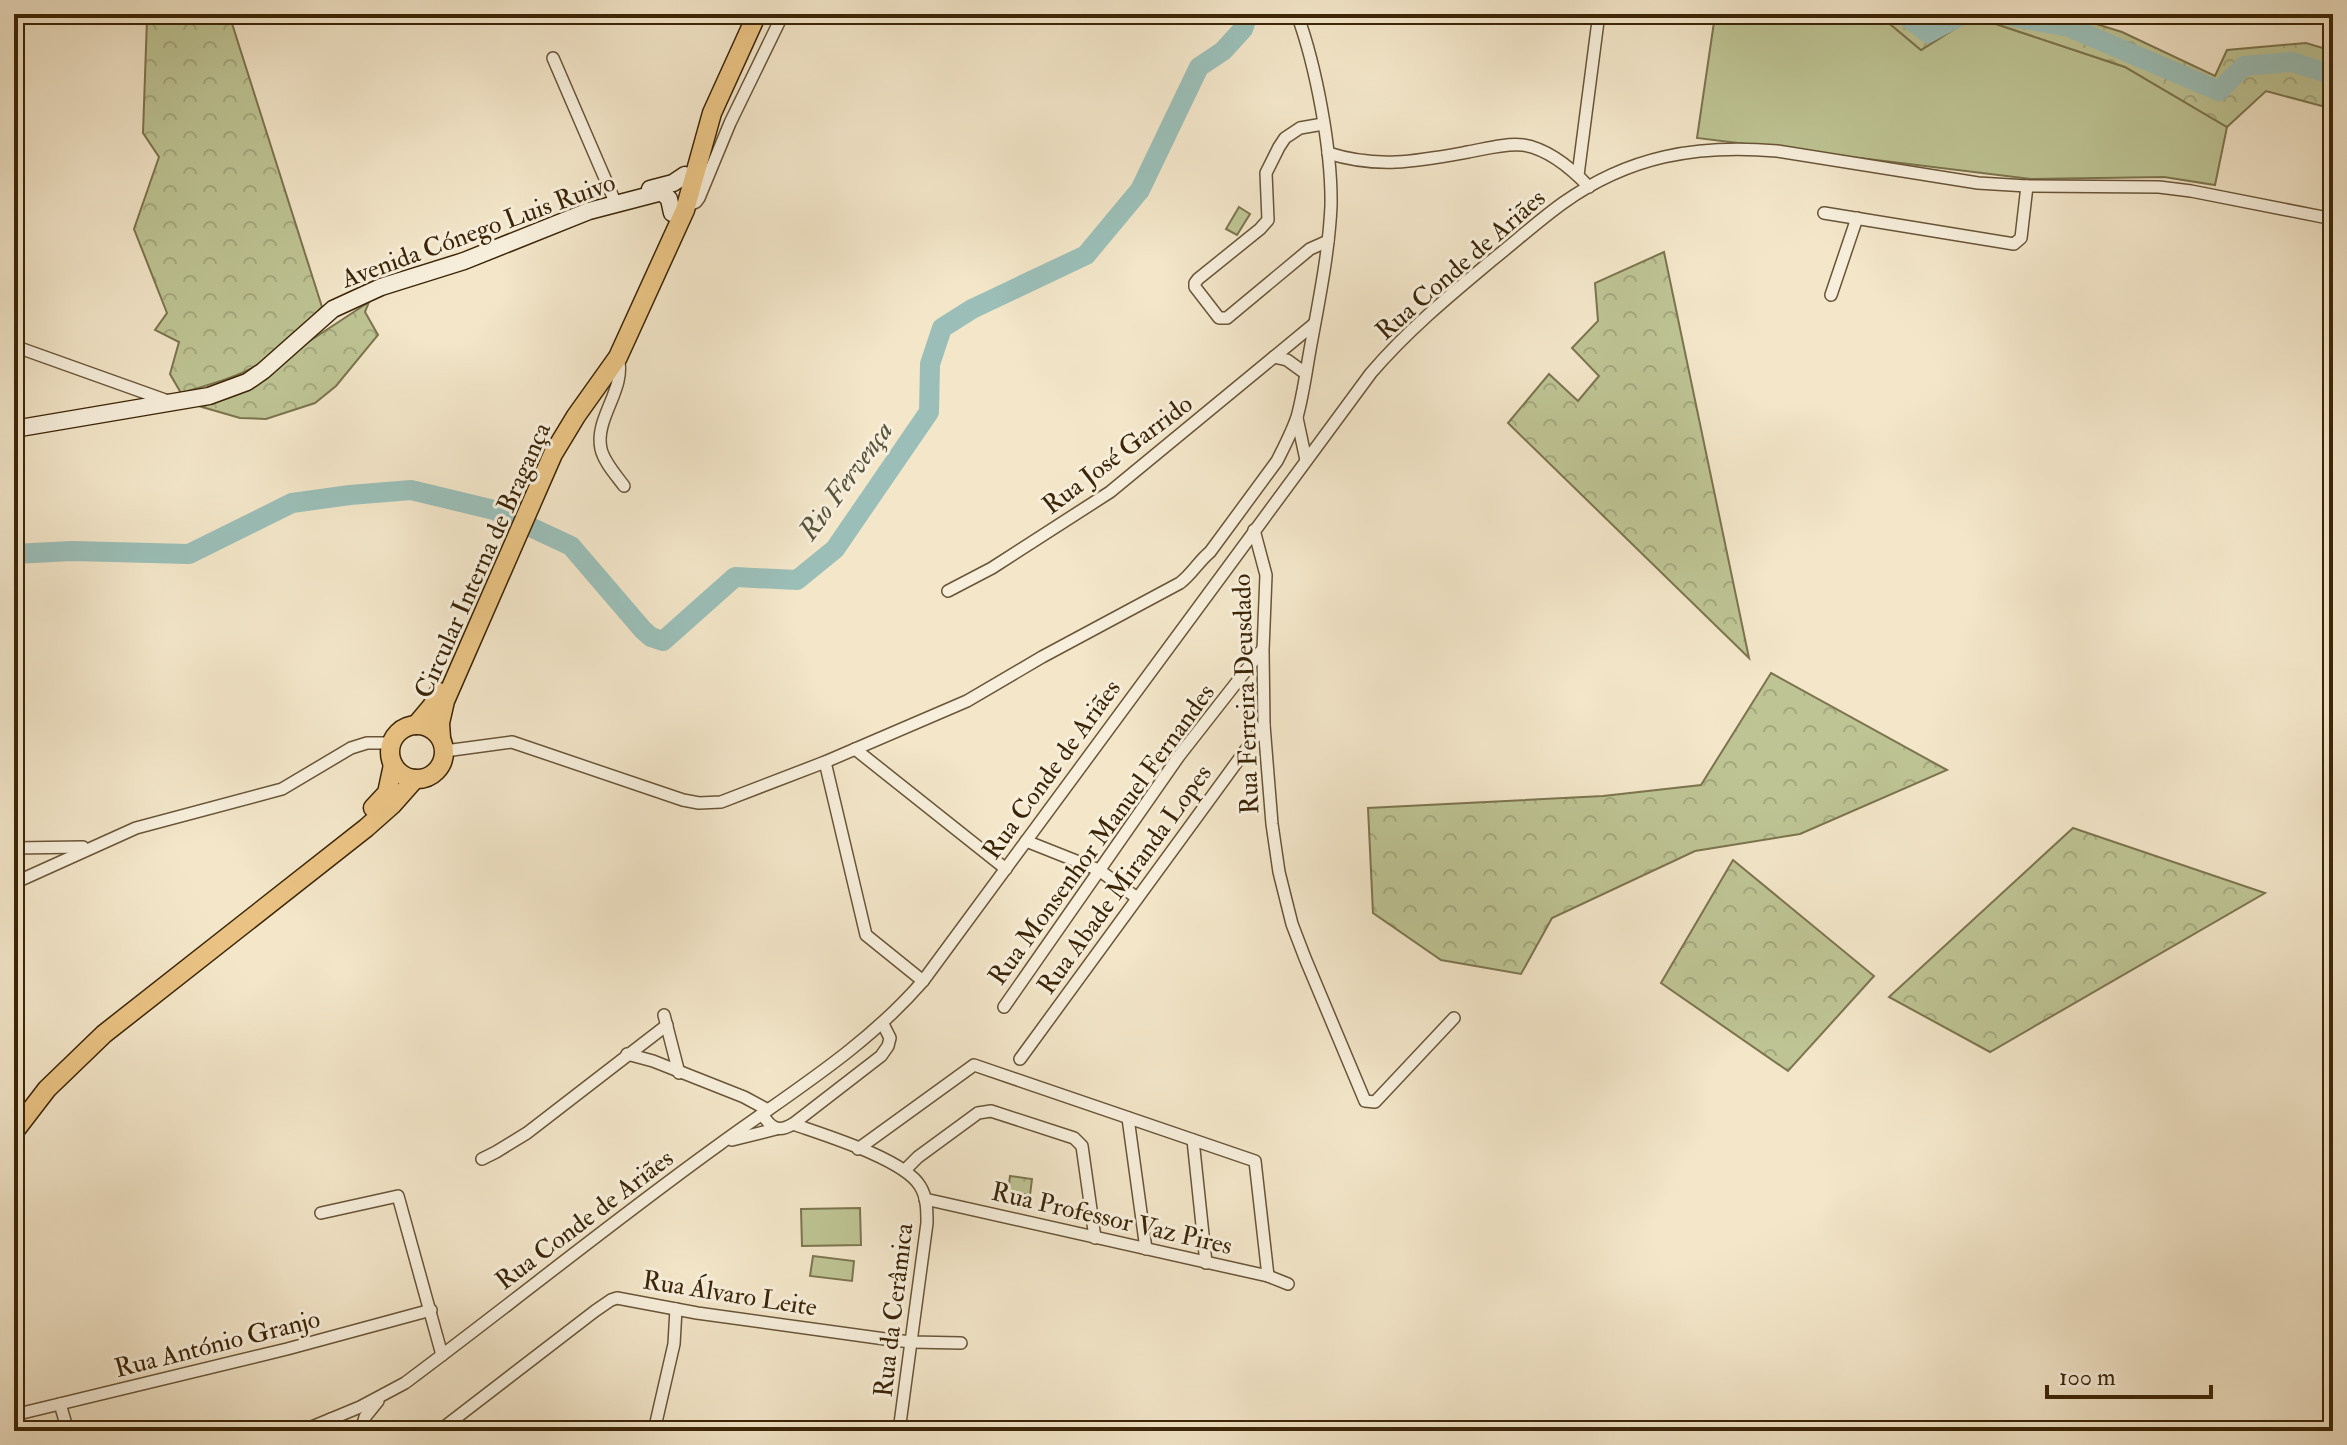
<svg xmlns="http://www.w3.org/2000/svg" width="2347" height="1445" font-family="'IM FELL Double Pica',serif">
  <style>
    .green { fill: #bec494; stroke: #7c744e; stroke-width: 2 }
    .forest { fill: url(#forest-crowns); stroke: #7c744e; stroke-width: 2 }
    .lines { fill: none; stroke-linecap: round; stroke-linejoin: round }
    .river { stroke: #9bbfb8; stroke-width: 20 }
    .street-casing { stroke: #695538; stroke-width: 14 }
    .secondary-casing { stroke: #3b2507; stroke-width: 19 }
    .primary-casing { stroke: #3b2507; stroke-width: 21 }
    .street { stroke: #f7efdc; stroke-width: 11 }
    .secondary { stroke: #f7efdc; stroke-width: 16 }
    .primary { stroke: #eac384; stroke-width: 18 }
    .labels { text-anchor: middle; stroke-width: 6; stroke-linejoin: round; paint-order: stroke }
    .street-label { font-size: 26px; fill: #3b2507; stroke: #f7efdc }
    .water-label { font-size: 28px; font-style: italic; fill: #58533c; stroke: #f7efdc }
  </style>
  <defs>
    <pattern id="forest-crowns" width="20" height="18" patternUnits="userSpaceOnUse" patternTransform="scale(2)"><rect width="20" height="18" fill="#bec494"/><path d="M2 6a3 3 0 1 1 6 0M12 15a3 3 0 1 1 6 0" fill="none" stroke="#a4a87e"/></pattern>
  </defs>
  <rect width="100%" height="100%" fill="#f3e6c9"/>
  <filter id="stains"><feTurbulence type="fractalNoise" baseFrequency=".0025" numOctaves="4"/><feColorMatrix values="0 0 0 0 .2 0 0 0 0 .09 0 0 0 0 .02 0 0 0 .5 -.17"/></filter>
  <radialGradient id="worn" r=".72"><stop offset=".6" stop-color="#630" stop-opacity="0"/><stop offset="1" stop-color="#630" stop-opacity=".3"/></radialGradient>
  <g class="green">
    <polygon points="1671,14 1878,14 1921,50 1967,21 1978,18 2125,67 2227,127 2215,185 2164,177 2031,179 1697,138 1714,22"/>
    <polygon points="860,1208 861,1245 802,1246 801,1209"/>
    <polygon points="813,1256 854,1261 852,1281 810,1276"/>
  </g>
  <g class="forest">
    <path d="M114,14H229L322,307C302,327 284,350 260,364C235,378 208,385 181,393L170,374L179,342L155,330L167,313L134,229L159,157L143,133L147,19L119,18Z"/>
    <polygon points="1878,14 2064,14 2122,32 2215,76 2227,50 2306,43 2333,51 2333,109 2266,91 2227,127 2125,67 1978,18 1967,21 1921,50"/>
    <polygon points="1239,207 1250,214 1237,235 1226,229"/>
    <polygon points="1664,252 1749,658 1508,423 1549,374 1578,401 1599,376 1572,348 1598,321 1595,283"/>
    <polygon points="369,302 365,312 378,335 336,386 315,403 266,419 240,418 202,407 266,379 302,346"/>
    <polygon points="1771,673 1947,770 1800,834 1695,851 1552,918 1521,974 1441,960 1373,913 1368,808 1603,796 1701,785"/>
    <polygon points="2073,828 2265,893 1990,1052 1889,997"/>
    <polygon points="1733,860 1874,976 1788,1071 1661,983"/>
    <polygon points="1010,1176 1032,1179 1030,1195 1008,1192"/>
  </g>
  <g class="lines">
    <g class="river">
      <polyline points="1903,14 1928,33 1964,14"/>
      <polyline points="1998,14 2069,27 2219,91 2244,66 2292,62 2333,75"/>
      <polyline points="14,554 72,551 189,554 292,503 350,495 411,490 494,510 571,546 643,630 651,637 663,641 735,577 797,580 835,549 929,412 930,364 942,328 972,309 1086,255 1140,190 1199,67 1223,51 1243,29 1248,14"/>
    </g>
    <defs>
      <g id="street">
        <polyline points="553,58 616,204"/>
        <polyline points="1323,124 1300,128 1285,138 1279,147 1266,173 1268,220 1260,229 1198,279 1195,283 1195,287 1219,318 1227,318 1310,249 1328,241"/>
        <path d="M1328,153C1378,169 1418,161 1468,152C1485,149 1505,143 1523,145C1548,149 1572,169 1589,187"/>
        <polyline points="1578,175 1598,21"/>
        <polyline points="687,206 696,202 699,198 730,123 783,14"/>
        <polyline points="1824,213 2014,244 2021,238 2027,186"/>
        <polyline points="1831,295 1857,218"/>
        <polyline points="14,346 168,401"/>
        <path d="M618,357C627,389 594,418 601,449C604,462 616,475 624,486"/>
        <polyline points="1274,357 1314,324"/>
        <polyline points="1297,418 1306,460"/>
        <polyline points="1254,530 1266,575 1263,650 1264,725 1272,824 1279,872 1292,924 1305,958 1365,1101 1375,1102 1454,1018"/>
        <polyline points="948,591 992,568 1110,492 1274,357 1287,360 1305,373"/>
        <polyline points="855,749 1006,869"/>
        <path d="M445,751L512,742L683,800L699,803L721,802L825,762L967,701L1042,657L1180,583C1192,574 1198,562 1210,552L1277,461C1284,447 1292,432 1297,417C1304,392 1307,364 1312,339C1320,295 1329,250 1331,206C1332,150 1316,66 1297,14"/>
        <polyline points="825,762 866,935 923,981"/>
        <polyline points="1026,841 1099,870 1137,898"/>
        <polyline points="14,848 83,847"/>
        <polyline points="14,883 136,828 282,789 351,748 367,743 391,743"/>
        <polyline points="1004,1007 1179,756 1262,650"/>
        <polyline points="664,1015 679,1073"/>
        <polyline points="627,1054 653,1061 744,1097 768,1110"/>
        <polyline points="1020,1059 1264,725"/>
        <path d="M762,1114C771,1128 778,1133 793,1124L881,1056L888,1046L890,1038L883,1024"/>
        <polyline points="1128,1118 1146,1249"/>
        <path d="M793,1124C824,1135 904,1159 920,1186C927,1197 927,1210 927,1223L899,1431"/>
        <polyline points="732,1140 776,1129"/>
        <polyline points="1193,1140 1206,1263"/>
        <polyline points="858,1149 974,1065 1255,1161 1268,1276"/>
        <polyline points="482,1159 496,1152 527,1133 667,1025"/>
        <polyline points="905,1170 918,1157 978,1113 991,1111 1074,1138 1082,1146 1095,1238"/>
        <polyline points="925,1199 1268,1276 1288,1284"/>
        <polyline points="321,1213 398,1196 442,1355"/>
        <polyline points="60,1404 68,1431"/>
        <polyline points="14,1415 287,1349 431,1310"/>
        <polyline points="331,1419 344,1431"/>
        <path d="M302,1431L360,1407L405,1383C511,1304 613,1221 720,1144C790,1093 865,1048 923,981L1371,373C1407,331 1449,296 1491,261C1515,242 1538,221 1563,203C1629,156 1697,144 1777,151L1978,183L2027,186L2159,187L2191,191L2333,219"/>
        <polyline points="361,1431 365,1417 378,1401"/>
        <polyline points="439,1431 595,1311 611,1300 617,1298 697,1313 885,1339 911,1342 961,1343"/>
        <polyline points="654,1431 674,1344 676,1309"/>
      </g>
      <g id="secondary">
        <polyline points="650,189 673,183 685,175"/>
        <polyline points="14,429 209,396 247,382 263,371 333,309 381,287 464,261 589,211 662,192 669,199 672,213"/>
      </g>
      <g id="primary">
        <circle cx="417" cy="752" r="27"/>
        <polyline points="416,725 432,706 439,692"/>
        <polyline points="441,738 440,723 445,701 553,454 576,416 618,357 685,210 712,113 757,14"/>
        <polyline points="373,808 387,793 393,765"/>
        <polyline points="14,1132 47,1089 104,1034 366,828 392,805 415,779"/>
      </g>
    </defs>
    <use href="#street" class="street-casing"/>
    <use href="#secondary" class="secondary-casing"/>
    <use href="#primary" class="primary-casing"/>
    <use href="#street" class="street"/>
    <use href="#secondary" class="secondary"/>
    <use href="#primary" class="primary"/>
  </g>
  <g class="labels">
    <g class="street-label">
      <text transform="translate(478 230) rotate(-20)" y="9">Avenida Cónego Luis Ruivo</text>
      <text transform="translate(1460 264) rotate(-41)" y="9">Rua Conde de Ariães</text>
      <text transform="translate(1117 454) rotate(-37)" y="9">Rua José Garrido</text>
      <text transform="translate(482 560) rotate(-66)" y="9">Circular Interna de Bragança</text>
      <text transform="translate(1245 694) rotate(-92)" y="9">Rua Ferreira Deusdado</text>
      <text transform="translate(1051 769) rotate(-54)" y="9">Rua Conde de Ariães</text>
      <text transform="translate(1101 834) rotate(-54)" y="9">Rua Monsenhor Manuel Fernandes</text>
      <text transform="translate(1124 879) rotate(-54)" y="9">Rua Abade Miranda Lopes</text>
      <text transform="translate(1112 1218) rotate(13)" y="9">Rua Professor Vaz Pires</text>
      <text transform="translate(584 1219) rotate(-37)" y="9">Rua Conde de Ariães</text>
      <text transform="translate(730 1293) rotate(9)" y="9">Rua Álvaro Leite</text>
      <text transform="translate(893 1310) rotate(-83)" y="9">Rua da Cerâmica</text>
      <text transform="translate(217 1343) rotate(-14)" y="9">Rua António Granjo</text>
    </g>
    <g class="water-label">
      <text transform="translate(845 480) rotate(-54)" y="10">Rio Fervença</text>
    </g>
  </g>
  <rect width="2347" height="1445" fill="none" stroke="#f3e6c9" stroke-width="48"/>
  <rect x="16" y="16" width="2315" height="1413" fill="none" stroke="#3b2507" stroke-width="4"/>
  <rect x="24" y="24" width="2299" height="1397" fill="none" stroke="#3b2507" stroke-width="2"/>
  <path d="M2047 1385v12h164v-12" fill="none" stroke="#3b2507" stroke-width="4"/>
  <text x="2059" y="1385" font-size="24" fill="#3b2507" stroke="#f7efdc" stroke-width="6" paint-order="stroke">100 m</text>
  <rect width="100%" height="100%" filter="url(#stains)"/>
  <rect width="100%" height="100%" fill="url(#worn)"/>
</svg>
